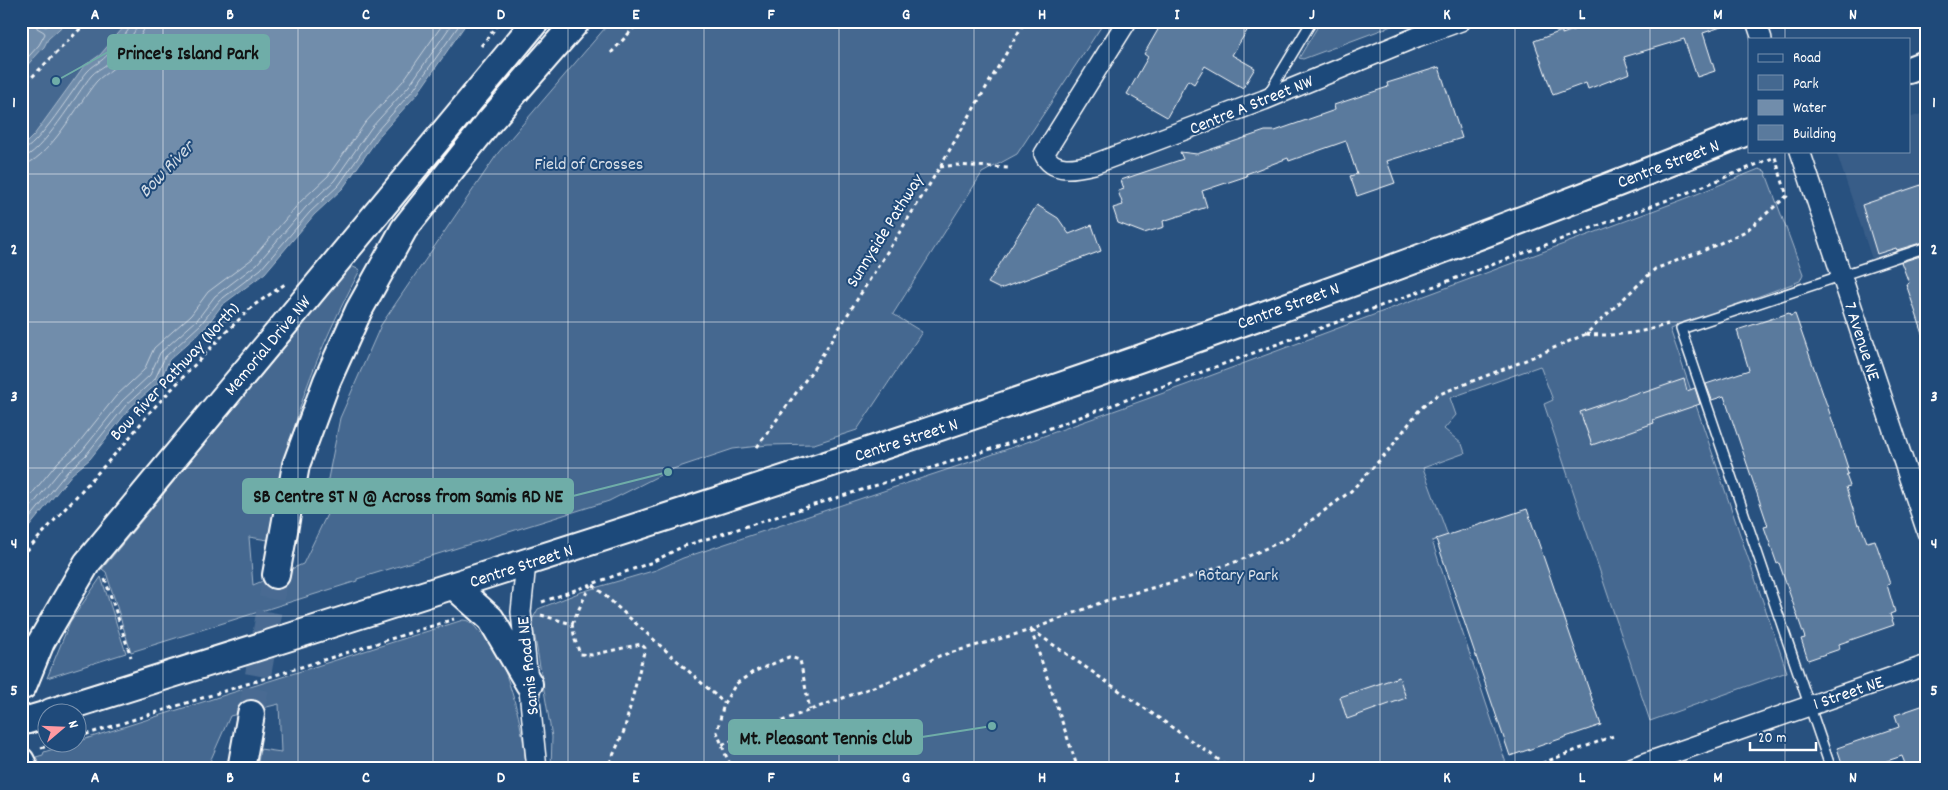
<svg xmlns="http://www.w3.org/2000/svg" width="1948" height="790" font-family="Dekko,sans-serif">
  <style>
    .built { fill: #375d88 }
    .green { fill: #446890; stroke: #a2b4c8 }
    .water { fill: #718dab; stroke: #aabbcd }
    .lines { fill: none; stroke-linecap: round; stroke-linejoin: round }
    .shore { stroke: #c6d1dd; stroke-width: 1 }
    .building { fill: #5a7a9d; stroke: #fff }
    .secondary-tunnel { stroke: #486b92; stroke-width: 26; stroke-dasharray: 26 13; stroke-linecap: butt }
    .service-casing { stroke: #fff; stroke-width: 12 }
    .minor-casing { stroke: #fff; stroke-width: 22 }
    .secondary-casing { stroke: #fff; stroke-width: 30 }
    .path { stroke: #fff; stroke-width: 3; stroke-dasharray: 4 4; stroke-linecap: butt }
    .service { stroke: #1f4a7a; stroke-width: 9 }
    .minor { stroke: #1f4a7a; stroke-width: 19 }
    .secondary { stroke: #1f4a7a; stroke-width: 26 }
    .grid { fill: none; stroke: #fff; stroke-width: 1; stroke-opacity: 0.55 }
    .labels { text-anchor: middle; stroke-width: 4; stroke-linejoin: round; paint-order: stroke }
    .street-label { font-size: 18px; fill: #fff; stroke: #1f4a7a }
    .park-label { font-size: 18px; fill: #dae1e9; stroke: #1f4a7a }
    .water-label { font-size: 19px; font-style: italic; fill: #d4dde6; stroke: #1f4a7a }
    .leader { fill: none; stroke: #6fada8; stroke-width: 2 }
    .callout-dot { fill: #6fada8; stroke: #1f4a7a; stroke-width: 2 }
    .callout { fill: #6fada8; stroke: #6fada8; stroke-width: 2 }
    .callout-label { font-size: 19px; text-anchor: middle; font-weight: bold; fill: #111 }
    .neatline { fill: none; stroke: #fff; stroke-width: 2 }
    .grid-label { font-size: 16px; text-anchor: middle; font-weight: bold; fill: #fff }
  </style>
  <rect width="100%" height="100%" fill="#28517f"/>
  <filter id="ink" filterUnits="userSpaceOnUse"><feTurbulence type="fractalNoise" baseFrequency=".02" numOctaves="2"/><feDisplacementMap in="SourceGraphic" scale="10" xChannelSelector="R" yChannelSelector="G"/><feConvolveMatrix kernelMatrix="1 2 1 2 8 2 1 2 1" color-interpolation-filters="sRGB"/></filter>
  <g filter="url(#ink)">
    <polygon class="built" points="1927,112 1927,244 1873,262 1836,151 1909,151 1909,118"/>
    <g class="green">
      <polygon points="21,21 142,21 21,158"/>
      <path d="M611,21H1105L1017,154L982,173L893,314L922,332L857,430L814,444L768,445L733,449L670,470L609,501L357,579V581L131,652L106,572L102,569L351,266L360,270C339,310 320,350 305,392C289,440 279,490 268,540L249,537L253,585L303,564L331,506L326,489L340,418L381,325L498,153Z"/>
      <polygon points="1321,21 1396,21 1397,24 1303,59 1299,58"/>
      <polygon points="1759,169 1765,171 1803,274 1800,281 1670,329 1787,672 1650,721 1544,404 1553,400 1540,366 1450,398 1456,415 1444,429 1462,444 1465,453 1423,468 1448,536 1432,541 1508,769 551,769 552,737 532,620 538,609 581,592 656,570 683,558 988,456 1183,386 1687,198"/>
      <polygon points="101,577 126,653 47,678 70,622"/>
      <path d="M463,620C472,620 476,629 482,635H492C509,682 523,718 526,769H257L260,749L281,752L279,704L230,716L208,766L220,769H42L36,757L43,755L44,752Z"/>
    </g>
    <g class="water">
      <polygon points="21,21 41,21 41,25 46,27 55,21 68,21 48,39 44,47 21,72"/>
      <polygon points="129,21 468,21 418,93 380,135 343,188 314,215 265,273 222,305 205,328 169,360 160,381 130,408 90,459 72,474 21,537 21,148 34,135 84,66 100,55"/>
    </g>
    <g class="lines">
      <g class="shore">
        <polyline points="21,65 39,45 45,34 44,32 37,28 36,21"/>
        <path d="M21,151C36,150 75,86 87,72C91,67 97,64 102,60C109,54 132,30 132,21"/>
        <path d="M21,158C41,156 77,93 91,76C95,71 102,68 107,64C115,57 138,32 139,21"/>
        <path d="M21,165C46,164 80,101 96,82C100,77 106,74 111,70C122,61 146,35 146,21"/>
        <polyline points="21,507 58,462 76,446 116,396 144,370 154,348 191,315 208,292 252,259 300,202 328,176 365,123 403,81 445,21"/>
        <polyline points="21,519 63,467 82,451 122,401 150,375 160,353 197,320 215,296 257,264 306,207 334,181 371,128 409,86 454,21"/>
        <polyline points="21,529 68,471 86,455 126,405 155,379 165,357 201,324 219,301 261,269 310,212 339,185 376,132 414,89 462,21"/>
      </g>
    </g>
    <g class="building">
      <polygon points="1163,21 1253,21 1232,55 1255,68 1243,88 1205,66 1194,84 1188,80 1167,117 1127,94 1148,57 1144,54"/>
      <polygon points="1599,21 1726,21 1727,25 1703,33 1715,71 1697,77 1684,39 1624,57 1630,73 1588,89 1586,83 1553,95 1534,41 1562,31 1562,34"/>
      <polygon points="1439,67 1462,138 1387,161 1395,183 1357,196 1350,176 1357,174 1346,141 1289,161 1288,158 1246,174 1247,176 1202,191 1207,207 1163,221 1164,227 1144,233 1118,223 1113,208 1123,205 1118,191 1124,189 1121,180 1183,159 1180,152 1197,154 1265,131 1275,131 1335,110 1334,105 1388,87 1387,83"/>
      <polygon points="1927,183 1927,241 1897,250 1896,248 1877,254 1862,205"/>
      <polygon points="1037,205 1058,218 1069,234 1092,225 1101,251 1000,289 988,283"/>
      <polygon points="1927,254 1927,336 1924,337 1906,284 1909,283 1901,262"/>
      <polygon points="1789,313 1790,316 1795,314 1836,431 1848,468 1846,468 1848,474 1846,475 1850,486 1846,487 1858,525 1860,524 1867,542 1875,540 1890,584 1887,585 1895,612 1890,614 1894,625 1839,644 1840,649 1808,660 1801,639 1805,638 1779,563 1777,564 1764,527 1768,526 1724,396 1712,400 1706,384 1749,370 1737,330"/>
      <polygon points="1684,379 1687,391 1695,388 1700,404 1653,420 1654,423 1592,445 1580,412 1642,391 1643,393"/>
      <polygon points="1527,509 1601,725 1510,756 1436,539"/>
      <polygon points="1399,677 1406,698 1347,719 1340,697"/>
      <polygon points="1927,704 1927,769 1907,769 1902,756 1863,769 1844,769 1837,748 1899,727 1895,715"/>
    </g>
    <g class="lines">
      <polyline class="secondary-tunnel" points="251,714 276,575"/>
      <defs>
        <g id="service">
          <polyline points="1267,96 1312,21"/>
          <polyline points="1831,769 1681,329 1927,247"/>
        </g>
        <g id="minor">
          <path d="M1127,21L1044,154C1053,174 1077,168 1094,164L1264,100L1417,37L1461,21"/>
          <polyline points="1756,21 1762,39"/>
          <polyline points="1800,151 1927,532"/>
          <polyline points="526,563 521,612 537,769"/>
          <polyline points="1628,769 1927,665"/>
        </g>
        <g id="secondary">
          <polyline points="1909,70 1927,63"/>
          <polyline points="276,575 296,465 327,381 359,310 404,229 489,122 577,21"/>
          <polyline points="454,586 491,619 529,684"/>
          <polyline points="23,686 41,642 87,563 536,21"/>
          <path d="M51,712C622,533 1194,355 1749,131"/>
          <polyline points="21,722 48,714"/>
          <polyline points="21,761 25,769"/>
          <polyline points="241,769 251,714"/>
        </g>
      </defs>
      <use href="#service" class="service-casing"/>
      <use href="#minor" class="minor-casing"/>
      <use href="#secondary" class="secondary-casing"/>
      <g class="path">
        <polyline points="481,46 501,21"/>
        <polyline points="611,53 640,21"/>
        <polyline points="21,88 88,21"/>
        <polyline points="940,167 956,165 1008,168"/>
        <path d="M1586,334C1614,337 1641,333 1668,324"/>
        <polyline points="757,447 814,368 928,187 1025,21"/>
        <polyline points="21,557 126,442 150,412 221,337 253,306 285,284"/>
        <polyline points="105,579 131,657"/>
        <polyline points="542,602 650,563 684,546 1007,444 1689,192 1775,157 1787,196 1746,231 1705,250 1655,269 1586,334 1519,363 1437,395 1420,409 1389,450 1351,491 1286,539 1238,561 1184,579 1105,601 1031,630 939,656 890,681 810,710 721,745"/>
        <polyline points="541,615 572,624 575,640 580,654 592,655 641,644 645,648 624,731 607,769"/>
        <polyline points="572,624 591,583 724,703"/>
        <polyline points="1031,630 1078,769"/>
        <polyline points="1032,630 1232,769"/>
        <polyline points="78,737 454,619"/>
        <polyline points="41,748 59,742"/>
        <polyline points="737,769 728,761 717,732 724,703 736,684 753,672 789,657 800,660 810,710"/>
        <polyline points="1527,769 1616,735"/>
      </g>
      <use href="#service" class="service"/>
      <use href="#minor" class="minor"/>
      <use href="#secondary" class="secondary"/>
    </g>
  </g>
  <path class="grid" d="M163,21V769M298,21V769M433,21V769M568,21V769M704,21V769M839,21V769M974,21V769M1109,21V769M1244,21V769M1380,21V769M1515,21V769M1650,21V769M1785,21V39M1785,151V769M21,174H1927M21,322H1927M21,468H1927M21,616H1927"/>
  <g class="labels">
    <g class="street-label">
      <text transform="translate(1251 104) rotate(-22)" y="6">Centre A Street NW</text>
      <text transform="translate(1668 163) rotate(-21)" y="6">Centre Street N</text>
      <text transform="translate(884 230) rotate(-58)" y="6">Sunnyside Pathway</text>
      <text transform="translate(1288 305) rotate(-20)" y="6">Centre Street N</text>
      <text transform="translate(1863 341) rotate(72)" y="6">7 Avenue NE</text>
      <text transform="translate(267 345) rotate(-50)" y="6">Memorial Drive NW</text>
      <text transform="translate(174 371) rotate(-47)" y="6">Bow River Pathway (North)</text>
      <text transform="translate(906 439) rotate(-18)" y="6">Centre Street N</text>
      <text transform="translate(521 565) rotate(-18)" y="6">Centre Street N</text>
      <text transform="translate(527 666) rotate(-96)" y="6">Samis Road NE</text>
      <text transform="translate(1848 692) rotate(-19)" y="6">1 Street NE</text>
    </g>
    <g class="park-label">
      <text x="589" y="169">Field of Crosses</text>
      <text x="1238" y="580">Rotary Park</text>
    </g>
    <g class="water-label">
      <text transform="translate(165 168) rotate(-46)" y="7">Bow River</text>
    </g>
  </g>
  <path class="leader" d="M56 81L108 52M668 472L573 496M992 726L922 737"/>
  <g class="callout-dot">
    <circle cx="56" cy="81" r="5"/>
    <circle cx="668" cy="472" r="5"/>
    <circle cx="992" cy="726" r="5"/>
  </g>
  <g class="callout">
    <rect x="108" y="35" width="161" height="34" rx="5"/>
    <rect x="243" y="479" width="330" height="34" rx="5"/>
    <rect x="729" y="720" width="193" height="34" rx="5"/>
  </g>
  <g class="callout-label">
    <text x="188" y="59">Prince's Island Park</text>
    <text x="408" y="502">SB Centre ST N @ Across from Samis RD NE</text>
    <text x="826" y="744">Mt. Pleasant Tennis Club</text>
  </g>
  <rect width="1948" height="790" fill="none" stroke="#1f4a7a" stroke-width="55"/>
  <rect x="1748" y="38" width="162" height="115" fill="#1f4a7a" stroke="#7992af"/>
  <rect x="1758" y="54" width="25" height="8" fill="#1f4a7a" stroke="#7992af"/>
  <text x="1793" y="62" font-size="15" fill="#ffffff">Road</text>
  <rect x="1758" y="75" width="25" height="15" fill="#446890" stroke="#7992af"/>
  <text x="1793" y="88" font-size="15" fill="#ffffff">Park</text>
  <rect x="1758" y="100" width="25" height="15" fill="#718dab" stroke="#7992af"/>
  <text x="1793" y="112" font-size="15" fill="#ffffff">Water</text>
  <rect x="1758" y="125" width="25" height="15" fill="#5a7a9d" stroke="#7992af"/>
  <text x="1793" y="138" font-size="15" fill="#ffffff">Building</text>
  <g transform="translate(62 728) rotate(71)"><circle r="24" fill="#1f4a7a" stroke="#7992af"/>
  <path d="M0-4L9 19L0 12L-9 19Z" fill="#ff9aa2"/>
  <text y="-8" font-size="14" font-weight="bold" text-anchor="middle" fill="#ffffff">N</text>
  </g>
  <path d="M1750 742v8h66v-8" fill="none" stroke="#ffffff" stroke-width="2.5"/>
  <text x="1758" y="742" font-size="15" fill="#ffffff" stroke="#1f4a7a" stroke-width="4" paint-order="stroke">20 m</text>
  <rect x="28" y="28" width="1892" height="734" class="neatline"/>
  <g class="grid-label">
    <text x="95" y="19">A</text>
    <text x="230" y="19">B</text>
    <text x="366" y="19">C</text>
    <text x="501" y="19">D</text>
    <text x="636" y="19">E</text>
    <text x="771" y="19">F</text>
    <text x="906" y="19">G</text>
    <text x="1042" y="19">H</text>
    <text x="1177" y="19">I</text>
    <text x="1312" y="19">J</text>
    <text x="1447" y="19">K</text>
    <text x="1582" y="19">L</text>
    <text x="1718" y="19">M</text>
    <text x="1853" y="19">N</text>
    <text x="14" y="107">1</text>
    <text x="1934" y="107">1</text>
    <text x="14" y="254">2</text>
    <text x="1934" y="254">2</text>
    <text x="14" y="401">3</text>
    <text x="1934" y="401">3</text>
    <text x="14" y="548">4</text>
    <text x="1934" y="548">4</text>
    <text x="14" y="695">5</text>
    <text x="1934" y="695">5</text>
    <text x="95" y="782">A</text>
    <text x="230" y="782">B</text>
    <text x="366" y="782">C</text>
    <text x="501" y="782">D</text>
    <text x="636" y="782">E</text>
    <text x="771" y="782">F</text>
    <text x="906" y="782">G</text>
    <text x="1042" y="782">H</text>
    <text x="1177" y="782">I</text>
    <text x="1312" y="782">J</text>
    <text x="1447" y="782">K</text>
    <text x="1582" y="782">L</text>
    <text x="1718" y="782">M</text>
    <text x="1853" y="782">N</text>
  </g>
</svg>
